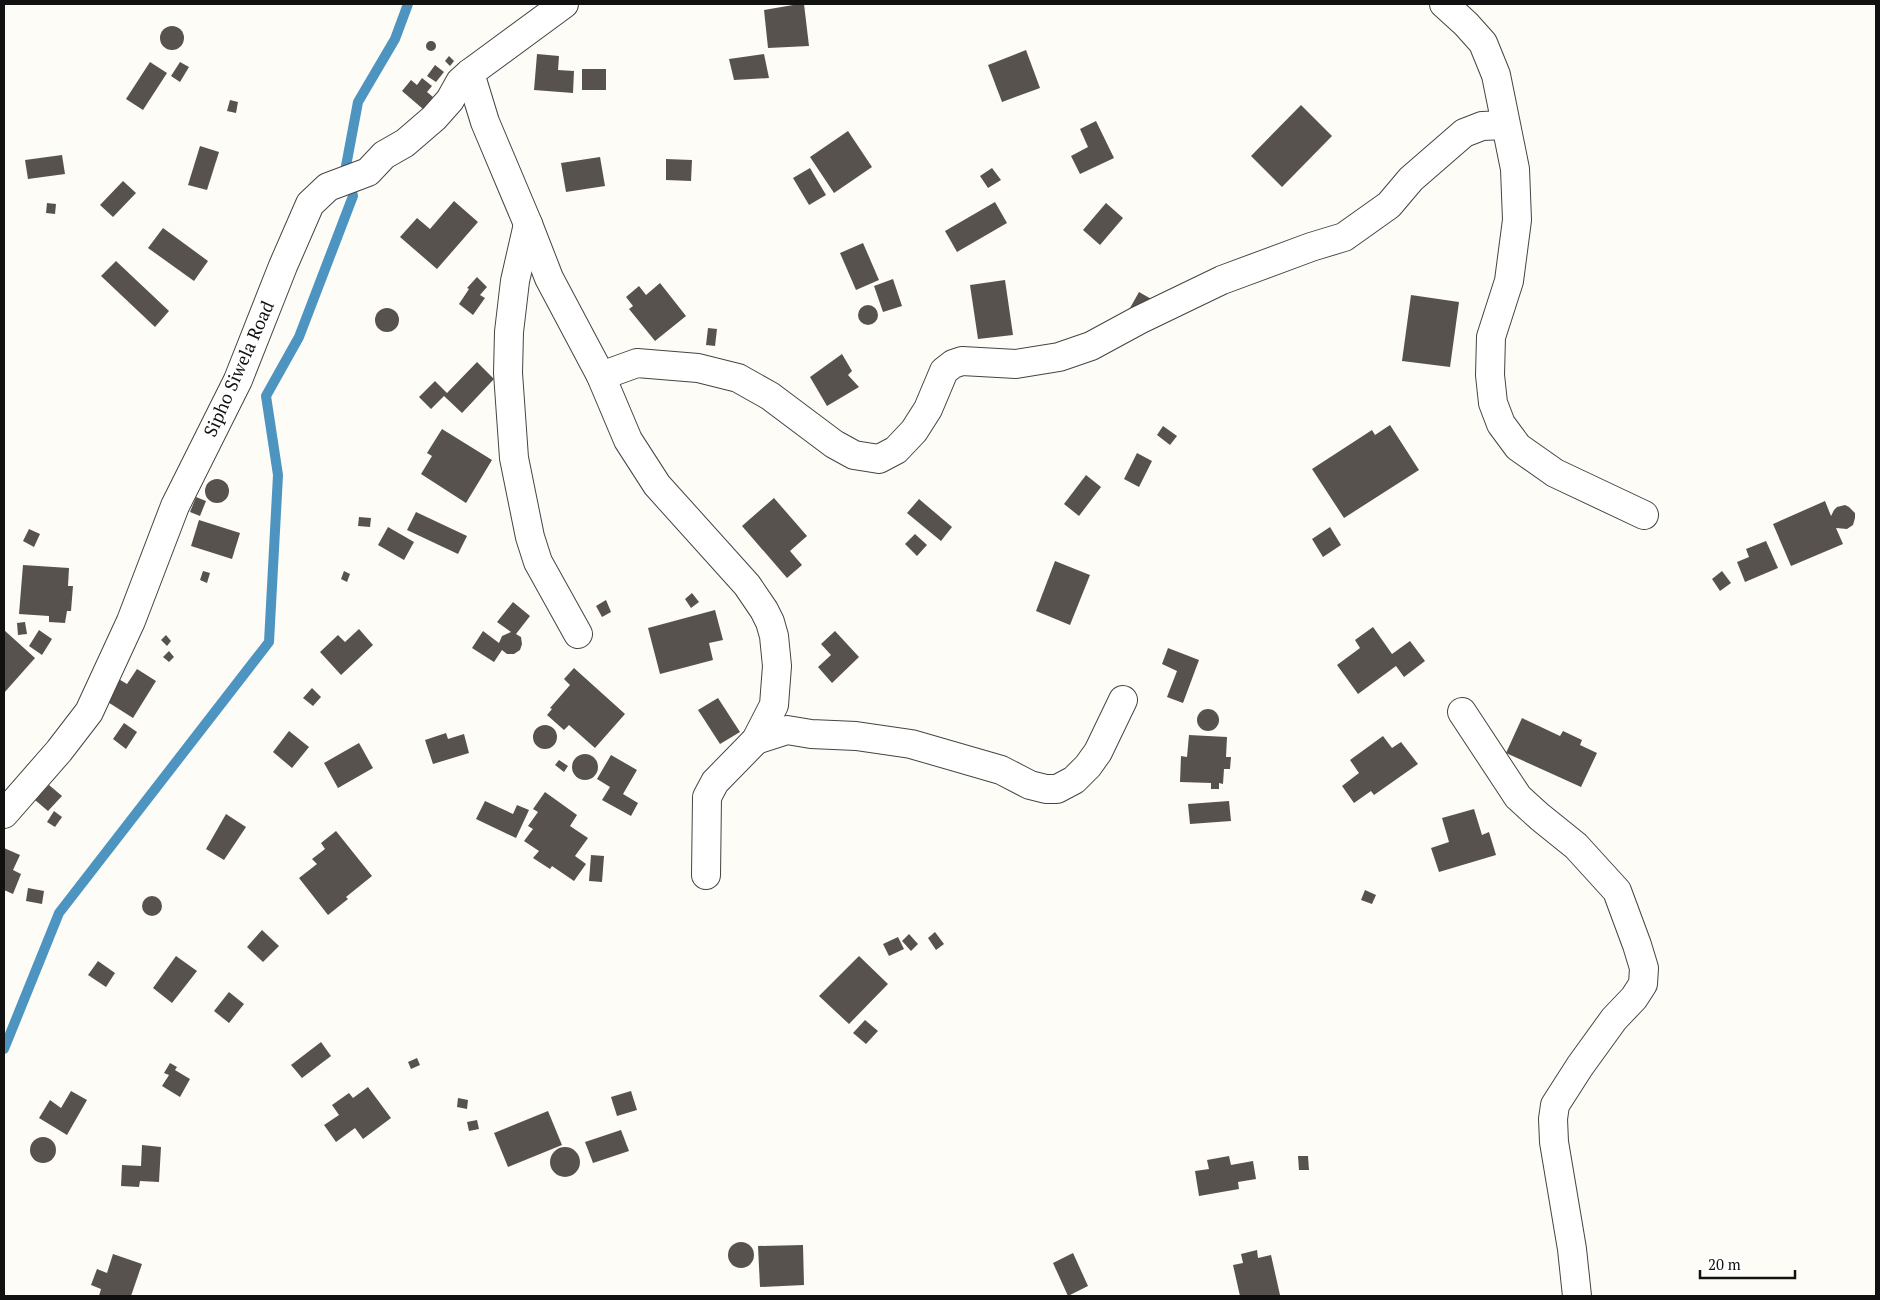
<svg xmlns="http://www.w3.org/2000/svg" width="1880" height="1300" font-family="'PT Serif',serif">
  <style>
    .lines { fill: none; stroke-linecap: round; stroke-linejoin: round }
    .stream { stroke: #4d95c0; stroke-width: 10 }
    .building { fill: #58524e }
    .street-casing { stroke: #444; stroke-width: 30 }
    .street { stroke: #fff; stroke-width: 28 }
    .labels { text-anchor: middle; stroke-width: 5; stroke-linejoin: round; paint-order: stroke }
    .street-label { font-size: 18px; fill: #111; stroke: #fff }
  </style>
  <rect width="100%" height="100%" fill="#fefcf6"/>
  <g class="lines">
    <polyline class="stream" points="4,1049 59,913 269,642 278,475 266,396 299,337 353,196 346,166 358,102 395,39 408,4"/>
  </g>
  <g class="building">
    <polygon points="799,4 804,4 809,46 768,48 764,10"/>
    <circle cx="172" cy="38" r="12"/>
    <circle cx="431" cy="46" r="5"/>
    <polygon points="1026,50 1040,88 1002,102 988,65"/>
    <polygon points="537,54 559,56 558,70 574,71 573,93 534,90"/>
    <polygon points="764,54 769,78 734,80 729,59"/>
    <polygon points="449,56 454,61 450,66 445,61"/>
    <polygon points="150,62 167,73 143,110 126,99"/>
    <polygon points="180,62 189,67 180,82 171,76"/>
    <polygon points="435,65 444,72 436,82 427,76"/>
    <rect x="582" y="69" width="24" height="21"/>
    <polygon points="422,78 432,86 427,92 433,97 423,109 402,91 411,80 417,85"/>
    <polygon points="230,100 238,102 236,113 227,111"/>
    <polygon points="1301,105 1332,136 1282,187 1251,156"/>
    <polygon points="1096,121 1114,158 1080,174 1071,156 1088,147 1080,129"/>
    <polygon points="848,131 872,167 834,193 810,157"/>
    <polygon points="200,146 219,152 207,190 188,185"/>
    <polygon points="62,155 65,174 28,179 25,160"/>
    <polygon points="600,157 605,186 566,192 561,163"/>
    <polygon points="666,159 692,160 691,181 666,180"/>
    <polygon points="810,168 826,195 809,205 793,178"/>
    <polygon points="992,168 1001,180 988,188 980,176"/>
    <polygon points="123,181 136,193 113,217 100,205"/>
    <polygon points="454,201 478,222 437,269 400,237 417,218 430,229"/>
    <polygon points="995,202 1007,223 957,252 945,231"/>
    <polygon points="47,203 56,204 55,214 46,213"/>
    <polygon points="1106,203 1123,218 1100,245 1083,230"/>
    <polygon points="163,228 208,261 194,281 148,248"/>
    <polygon points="863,243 879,280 856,290 840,253"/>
    <polygon points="116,261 169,311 155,327 101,276"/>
    <polygon points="477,277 487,287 480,295 485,298 473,315 459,304 469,289 467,288"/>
    <polygon points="893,279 902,306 883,312 874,286"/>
    <polygon points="1005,280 1013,335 978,339 970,285"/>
    <polygon points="660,283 686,316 655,341 629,309 633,306 626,297 639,286 646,295"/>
    <polygon points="1139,292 1153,300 1144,316 1130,308"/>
    <polygon points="1411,295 1459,302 1450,367 1402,361"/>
    <circle cx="868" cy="315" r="10"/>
    <circle cx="387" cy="320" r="12"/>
    <polygon points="708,328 717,329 715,346 706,345"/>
    <polygon points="842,354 852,371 848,375 859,387 827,406 810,377"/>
    <polygon points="477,362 494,379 462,413 444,396 431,409 419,397 435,381 447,393"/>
    <polygon points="1390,425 1419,470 1344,518 1312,469 1372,430 1375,435"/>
    <polygon points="1163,426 1177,436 1170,445 1157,435"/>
    <polygon points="442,429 492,460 466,503 421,474 432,456 427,453"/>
    <polygon points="1137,453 1152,461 1139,487 1124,479"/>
    <polygon points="1086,475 1101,487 1079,516 1064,504"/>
    <circle cx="217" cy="491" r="12"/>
    <polygon points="196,497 206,501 200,516 190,512"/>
    <polygon points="774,498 807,536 790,551 802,565 787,578 742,526"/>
    <polygon points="919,499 952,527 941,541 907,513"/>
    <polygon points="1825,501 1831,516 1834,510 1837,507 1845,505 1849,507 1855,513 1855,518 1853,525 1847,529 1836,528 1843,544 1791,566 1773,524"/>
    <polygon points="416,512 467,536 458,554 407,530"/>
    <polygon points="359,517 371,518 370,527 358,526"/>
    <polygon points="199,520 240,533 232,559 191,546"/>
    <polygon points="388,527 414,542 404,560 378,545"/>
    <polygon points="1330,527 1341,545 1323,557 1312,539"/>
    <polygon points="29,529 40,534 34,547 23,541"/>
    <polygon points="915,534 927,545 917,556 905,544"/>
    <polygon points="1766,541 1778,568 1745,582 1737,562 1749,557 1746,549"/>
    <polygon points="1055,561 1090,575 1070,625 1036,611"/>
    <polygon points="23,565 69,568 68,586 73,586 71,611 67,611 65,623 49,622 49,616 19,614"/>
    <polygon points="203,571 210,573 207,583 200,580"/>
    <polygon points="344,571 350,574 347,582 341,579"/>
    <polygon points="1722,571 1731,583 1720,591 1712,579"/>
    <polygon points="692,593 699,602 691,608 685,599"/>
    <polygon points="606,600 611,612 602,617 596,606"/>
    <polygon points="513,602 530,616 516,634 521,637 522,644 520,650 514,654 507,654 502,650 494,662 472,648 483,631 499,643 502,636 511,632 497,622"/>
    <polygon points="715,610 723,640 709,643 713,660 660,674 648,628"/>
    <polygon points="25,622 27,634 18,635 17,623"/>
    <polygon points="1373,627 1392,654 1410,641 1425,661 1404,677 1396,666 1358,694 1337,665 1360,648 1355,640"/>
    <polygon points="359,629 373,645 341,675 320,652 338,635 345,642"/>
    <polygon points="4,630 35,658 4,693"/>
    <polygon points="39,630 52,639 42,655 29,646"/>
    <polygon points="835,631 859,657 832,683 818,667 831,655 821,644"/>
    <polygon points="166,635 171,641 167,646 161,640"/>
    <polygon points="1168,648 1199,660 1183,703 1167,697 1177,671 1162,664"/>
    <polygon points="169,651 174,657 169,662 163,657"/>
    <polygon points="574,668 625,714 595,748 569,725 564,730 547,715 552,709 550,708 570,685 564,679"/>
    <polygon points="137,669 156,681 133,718 103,699 117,678 127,684"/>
    <polygon points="312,688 321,697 313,706 303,698"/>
    <polygon points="718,698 740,732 720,744 698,710"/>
    <circle cx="1208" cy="720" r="11"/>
    <polygon points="1522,718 1560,736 1563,731 1582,740 1580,745 1597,753 1581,787 1506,753"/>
    <polygon points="124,723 137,732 126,749 113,739"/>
    <circle cx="545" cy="737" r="12"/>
    <polygon points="289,731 309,747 292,768 273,752"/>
    <polygon points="446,733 448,739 464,734 469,753 433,764 425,740"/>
    <polygon points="1189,735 1227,737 1226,757 1231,757 1230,769 1224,769 1223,784 1219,783 1219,789 1211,789 1211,783 1180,782 1181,756 1187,757"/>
    <polygon points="1383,736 1392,748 1401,742 1418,764 1374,795 1371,791 1354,803 1342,786 1359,773 1350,760"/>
    <polygon points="359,743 373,768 338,788 324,763"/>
    <circle cx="585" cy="767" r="13"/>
    <polygon points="611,755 637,770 623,794 638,803 631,816 602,800 610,787 597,779"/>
    <polygon points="559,760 568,766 564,772 555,765"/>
    <polygon points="49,785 62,796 48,811 35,800"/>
    <polygon points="545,792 577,815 570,826 588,838 575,856 586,864 574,881 552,866 550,869 533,858 539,851 524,841 533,829 528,826 538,812 533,809"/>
    <polygon points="485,801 513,814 517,805 529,810 516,838 476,819"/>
    <polygon points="1229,801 1231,821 1190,824 1188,804"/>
    <polygon points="1474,809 1482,835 1489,832 1496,855 1439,872 1431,848 1449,842 1442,818"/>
    <polygon points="54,811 62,817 55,827 47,822"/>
    <polygon points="226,814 246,827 224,860 206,849"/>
    <polygon points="336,831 372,876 346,897 348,899 328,915 299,878 317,864 312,859 325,849 321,843"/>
    <polygon points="4,848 20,855 13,870 21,874 13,894 4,890"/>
    <polygon points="591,855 604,856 602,882 589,881"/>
    <polygon points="28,888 44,891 42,904 26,901"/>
    <polygon points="1365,890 1376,895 1372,904 1361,900"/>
    <circle cx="152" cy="906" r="10"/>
    <polygon points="262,930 279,946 263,962 247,947"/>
    <polygon points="935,932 944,944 936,950 928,938"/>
    <polygon points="909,934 918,944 911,951 902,941"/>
    <polygon points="898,937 904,949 889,956 883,944"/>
    <polygon points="176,956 197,971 172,1003 153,988"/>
    <polygon points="859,956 888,984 849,1024 819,996"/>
    <polygon points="98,961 115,973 106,987 88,975"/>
    <polygon points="229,992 244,1004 229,1023 214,1011"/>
    <polygon points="865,1020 878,1031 866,1044 853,1033"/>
    <polygon points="321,1042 331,1056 302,1078 291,1065"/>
    <polygon points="417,1058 420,1065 411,1069 408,1062"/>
    <polygon points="170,1063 177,1067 175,1070 190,1079 180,1097 162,1086 169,1075 164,1073"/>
    <polygon points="368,1087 391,1118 363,1139 355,1128 336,1142 324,1125 339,1115 332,1105 349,1093 353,1098"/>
    <polygon points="71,1091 87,1100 67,1135 39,1118 50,1100 61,1108"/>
    <polygon points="631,1091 637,1110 617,1116 611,1097"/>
    <polygon points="458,1098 468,1100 467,1109 457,1107"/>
    <polygon points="548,1111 562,1145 508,1167 494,1133"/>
    <polygon points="477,1120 479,1129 469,1131 467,1122"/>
    <polygon points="621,1130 629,1151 593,1163 585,1142"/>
    <circle cx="43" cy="1150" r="13"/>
    <polygon points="142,1145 161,1147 159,1182 140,1181 139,1187 121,1186 122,1165 141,1166"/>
    <circle cx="565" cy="1162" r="15"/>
    <polygon points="1229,1156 1231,1165 1253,1161 1256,1179 1238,1182 1239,1189 1199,1196 1195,1171 1209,1169 1207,1160"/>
    <polygon points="1298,1156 1308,1156 1309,1170 1299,1170"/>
    <circle cx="741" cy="1255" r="13"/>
    <polygon points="803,1245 804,1285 760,1287 758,1246"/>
    <polygon points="1257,1250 1258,1258 1271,1255 1280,1295 1240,1296 1233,1265 1243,1263 1241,1254"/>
    <polygon points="1073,1253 1088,1286 1068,1296 1053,1263"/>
    <polygon points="113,1254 142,1264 131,1296 99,1296 101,1289 91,1285 97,1269 107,1273"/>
  </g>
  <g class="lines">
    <defs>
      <g id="street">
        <polyline points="1444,4 1466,24 1483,43 1496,75 1515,169 1517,220 1509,281 1491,337 1490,375 1493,403 1501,424 1518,447 1555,473 1644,515"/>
        <polyline points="470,73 485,122 528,224 549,278 601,376 628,440 657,485 747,585 764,610 770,622 774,636 777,666 774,705 756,740 715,782 707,797 706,875"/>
        <polyline points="528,224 515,281 509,332 508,373 514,458 530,537 538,562 578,634"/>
        <polyline points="601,376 637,363 698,368 738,378 770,396 834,444 854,455 879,459 896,450 914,431 928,409 944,371 953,364 962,361 1016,364 1059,357 1091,346 1139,320 1222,280 1311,247 1344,237 1389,205 1411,179 1464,133 1482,126 1505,125"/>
        <polyline points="1462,712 1518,797 1540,817 1576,846 1617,891 1637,945 1644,968 1643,984 1634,998 1614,1019 1580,1066 1555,1105 1553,1119 1554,1142 1572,1249 1577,1296"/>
        <polyline points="756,740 787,730 811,734 856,736 911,744 1001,770 1030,785 1046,789 1057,789 1074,780 1088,766 1098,752 1123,700"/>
        <polyline points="4,814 59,751 89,712 131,621 175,506 238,380 283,266 310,204 328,187 368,172 384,155 405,143 434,118 450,100 460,82 470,73 564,4"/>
      </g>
    </defs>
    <use href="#street" class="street-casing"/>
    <use href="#street" class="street"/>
  </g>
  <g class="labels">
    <g class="street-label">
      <text transform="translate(239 369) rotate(-66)" y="6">Sipho Siwela Road</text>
    </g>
  </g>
  <rect width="1880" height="1300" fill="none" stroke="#111111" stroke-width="10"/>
  <path d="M1700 1270v8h95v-8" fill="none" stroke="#111111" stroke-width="2.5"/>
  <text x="1708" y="1270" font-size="15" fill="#111111" stroke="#ffffff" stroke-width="4" paint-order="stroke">20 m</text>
</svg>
